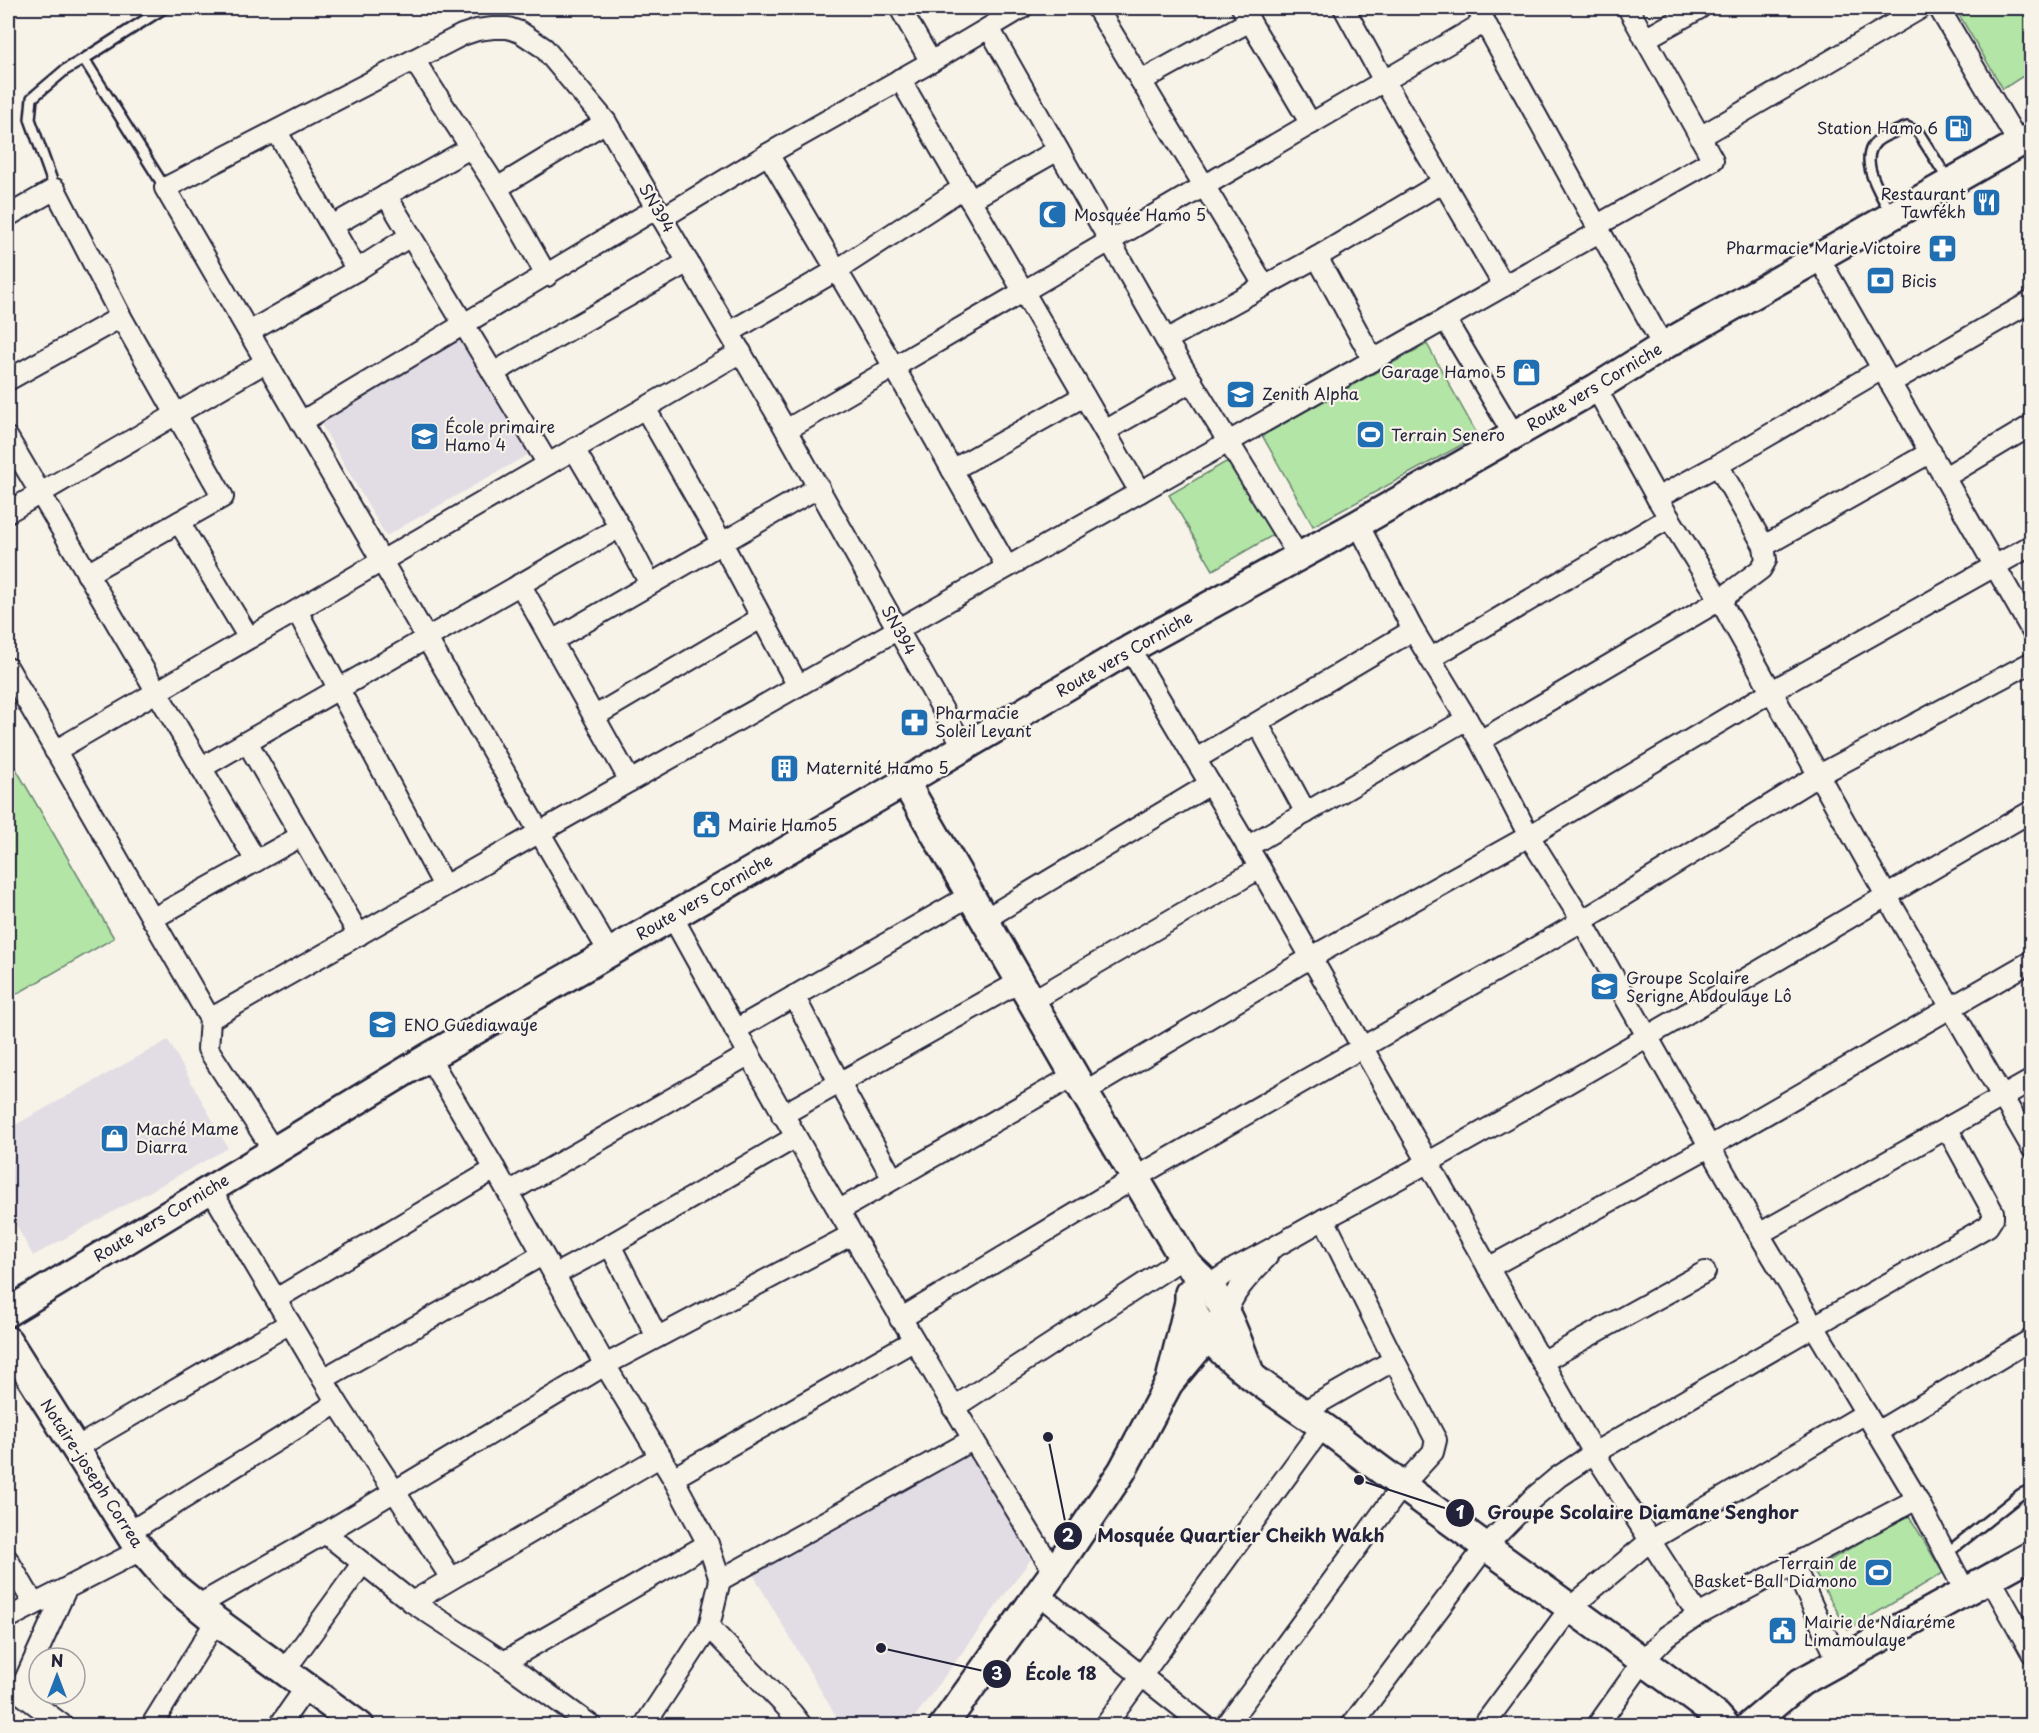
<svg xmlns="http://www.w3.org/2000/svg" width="2039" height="1733" font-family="'Playpen Sans',sans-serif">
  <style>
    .built { fill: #e2dde4 }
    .green { fill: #b2e5a6; stroke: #6a8470; stroke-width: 1.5 }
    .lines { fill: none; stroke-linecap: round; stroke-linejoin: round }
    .lane-casing { stroke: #22223b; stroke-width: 14 }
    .street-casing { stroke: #22223b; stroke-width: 24 }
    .secondary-casing { stroke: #22223b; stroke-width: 32 }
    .lane { stroke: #f7f3e8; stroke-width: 9 }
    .street { stroke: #f7f3e8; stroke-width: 20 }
    .secondary { stroke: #f7f3e8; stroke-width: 27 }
    .labels { text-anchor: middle; stroke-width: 4.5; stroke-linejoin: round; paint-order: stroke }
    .poi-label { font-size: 16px; fill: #22223b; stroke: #f7f3e8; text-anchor: start }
    .street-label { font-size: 16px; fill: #22223b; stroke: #f7f3e8 }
    .leader { fill: none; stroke: #22223b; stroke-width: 2 }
    .callout-dot { fill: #22223b; stroke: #f7f3e8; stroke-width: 2 }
    .mark-label { font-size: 18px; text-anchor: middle; font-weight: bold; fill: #fff }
    .callout-label { font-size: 18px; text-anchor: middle; font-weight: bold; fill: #22223b; stroke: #f7f3e8; stroke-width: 4.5; stroke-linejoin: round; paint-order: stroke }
  </style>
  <rect width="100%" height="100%" fill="#f7f3e8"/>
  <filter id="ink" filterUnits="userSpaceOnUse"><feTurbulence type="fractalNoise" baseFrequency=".0167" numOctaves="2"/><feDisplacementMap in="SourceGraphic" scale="12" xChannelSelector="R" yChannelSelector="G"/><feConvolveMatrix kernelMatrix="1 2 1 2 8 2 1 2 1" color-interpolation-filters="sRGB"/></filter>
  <g filter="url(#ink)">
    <g class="built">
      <polygon points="462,335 531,453 386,536 318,419"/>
      <polygon points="168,1040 228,1148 33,1256 8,1210 8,1129"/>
      <polygon points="968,1452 1031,1559 908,1726 841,1725 751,1571"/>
    </g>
    <g class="green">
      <polygon points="1955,8 2031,8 2031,71 2003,89"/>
      <polygon points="1427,344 1478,436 1313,526 1262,435"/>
      <polygon points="1231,459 1275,534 1213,570 1169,495"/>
      <polygon points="8,755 114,938 8,999"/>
      <polygon points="1908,1514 1943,1573 1848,1630 1813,1570"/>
    </g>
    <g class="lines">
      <defs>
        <g id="lane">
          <polyline points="84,59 164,8"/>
          <polyline points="55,189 30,119 32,98 65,70 84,59 165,188"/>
          <path d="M1891,214C1882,195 1856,160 1877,141C1884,135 1898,131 1907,127L1918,132L1949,181"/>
          <polyline points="1946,1554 2021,1494 2032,1489"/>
        </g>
        <g id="street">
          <polyline points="900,8 931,62"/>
          <polyline points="1097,8 1264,285"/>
          <polyline points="1242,8 1311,124"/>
          <polyline points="1344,8 1384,81 1504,286"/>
          <polyline points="1477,8 1663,346"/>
          <polyline points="1939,8 2019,144"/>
          <polyline points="989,28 1166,340 1299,557"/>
          <polyline points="1645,39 1700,8"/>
          <polyline points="414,60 497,188 547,276"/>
          <polyline points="900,79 1140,492"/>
          <polyline points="1141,81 1250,21"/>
          <polyline points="277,132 357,270"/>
          <polyline points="1700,137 1921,8"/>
          <polyline points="768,154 894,367 1007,567"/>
          <polyline points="497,188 606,122"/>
          <polyline points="386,195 548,464"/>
          <polyline points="970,200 1058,150"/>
          <polyline points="8,216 55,189 121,317 223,497 87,574"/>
          <polyline points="662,218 768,154 931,62 1022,8"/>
          <polyline points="332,226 470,148"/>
          <polyline points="1596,226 1713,160 1628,8"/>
          <polyline points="1317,257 1373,360"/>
          <polyline points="1819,258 2032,631"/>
          <polyline points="1445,319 1514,435"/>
          <polyline points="249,332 357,270 410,236"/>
          <polyline points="730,332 837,270 963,188"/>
          <polyline points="1166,340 1317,257 1443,182"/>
          <polyline points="493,373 688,262"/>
          <polyline points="8,380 121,317"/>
          <polyline points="1890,383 2032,301"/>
          <polyline points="1596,388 1657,498 1720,600 1886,895 2032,1148"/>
          <polyline points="645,408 722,543 798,686"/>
          <polyline points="301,422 657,208"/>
          <polyline points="786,430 1485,22"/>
          <polyline points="1105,431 1192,381"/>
          <polyline points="8,438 256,861"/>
          <polyline points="574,449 620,527 650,584"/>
          <polyline points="952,470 1084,396"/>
          <polyline points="1945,477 2032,425"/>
          <polyline points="1657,498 1718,465 1882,369"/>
          <polyline points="8,512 266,362"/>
          <polyline points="179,522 249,638"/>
          <polyline points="1358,524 1413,630 1480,741 1529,836 1582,921 1759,1234 1917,1499 1965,1591"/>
          <polyline points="1764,546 1931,452"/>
          <polyline points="520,584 630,781"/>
          <polyline points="297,611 444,886"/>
          <polyline points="552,641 819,487"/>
          <polyline points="1130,649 1260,868 1594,1453 1698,1615"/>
          <polyline points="1431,658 1669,518"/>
          <polyline points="8,668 210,1019 208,1049 273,1150"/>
          <polyline points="595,716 761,618"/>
          <polyline points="1258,724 1306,813"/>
          <polyline points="1480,741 1720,600 1761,569 1766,560 1764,546 1718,465"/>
          <polyline points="247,742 359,935"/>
          <polyline points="55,751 741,352"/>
          <polyline points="1196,759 1413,630"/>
          <polyline points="201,768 620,527"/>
          <polyline points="1247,847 1467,719"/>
          <path d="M672,916C794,1137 921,1356 1054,1572"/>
          <polyline points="152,919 301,836"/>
          <polyline points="985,919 1210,784"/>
          <polyline points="609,952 165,188 462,35 477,30 493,28 508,28 520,32 544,48 606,122 786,430 963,746"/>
          <polyline points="794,996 839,1082 893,1179"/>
          <polyline points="1032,1001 1260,868"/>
          <polyline points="210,1019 1599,232"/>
          <polyline points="735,1030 971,895"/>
          <polyline points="429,1057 495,1169 605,1365 673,1478 708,1544 720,1580 709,1627 792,1713 802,1726"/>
          <polyline points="1084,1092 1310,958 1529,836 1772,691 2032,545"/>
          <polyline points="782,1115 1021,981"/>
          <polyline points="210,1188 337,1403 451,1578"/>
          <polyline points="509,1192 748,1055"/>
          <polyline points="838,1211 1075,1075"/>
          <polyline points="1759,1234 2032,1080"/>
          <polyline points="610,1245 657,1337"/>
          <polyline points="1488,1268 1709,1147 2032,961"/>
          <polyline points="554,1275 610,1245 796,1137"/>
          <path d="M1209,1285L1235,1268C1267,1252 1297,1234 1328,1217C1567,1089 1797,946 2032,811"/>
          <polyline points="276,1299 495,1169"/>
          <path d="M1226,1315C1233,1291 1250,1275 1267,1257"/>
          <polyline points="900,1319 1135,1178 1582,921 1819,775 2032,662"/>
          <polyline points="1542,1362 1705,1272"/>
          <polyline points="323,1379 542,1255"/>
          <polyline points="953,1408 1183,1258"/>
          <polyline points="1303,1412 1394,1360"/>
          <polyline points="1877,1432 2032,1339"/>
          <polyline points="74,1449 290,1323"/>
          <polyline points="673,1478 913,1341"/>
          <polyline points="128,1533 337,1403"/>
          <polyline points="325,1533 412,1602 504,1662 592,1726"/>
          <polyline points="8,1560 34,1604"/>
          <polyline points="1793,1564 1838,1661"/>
          <polyline points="1990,1578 2032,1653"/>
          <polyline points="720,1580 972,1440"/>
          <polyline points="1038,1594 1205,1726"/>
          <polyline points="412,1602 661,1456"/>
          <polyline points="197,1606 325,1533 605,1365 851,1235"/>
          <polyline points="8,1618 141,1550"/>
          <polyline points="504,1662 708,1544"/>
          <polyline points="285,1670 362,1564"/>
          <polyline points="8,1684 64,1726"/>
          <polyline points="19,1693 66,1589"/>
          <polyline points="151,1726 216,1621"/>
          <polyline points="279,1726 307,1686"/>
          <polyline points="644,1726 709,1627"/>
          <polyline points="1105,1726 1323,1426"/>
          <polyline points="1226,1726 1402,1486 1433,1452 1436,1440 1394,1360 1324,1219"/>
          <polyline points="1351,1726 1486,1546 1533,1498 1558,1477 1594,1453 1988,1226 1993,1218 1993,1212 1947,1128"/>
          <polyline points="1483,1726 1571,1607 1651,1540 1866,1413"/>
          <polyline points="1597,1726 1644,1660 1667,1636 1698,1615 1917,1499"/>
        </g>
        <g id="secondary">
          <path d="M905,782L1084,1092L1183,1258C1190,1269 1201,1276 1209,1286C1229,1312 1239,1345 1251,1375"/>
          <path d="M1189,1302C1195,1313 1200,1327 1209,1337C1239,1374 1298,1407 1337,1437C1462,1532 1592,1621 1717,1716L1726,1726"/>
          <polyline points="8,1312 429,1057 905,782 1130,649 1358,524 1596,388 1663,346 2032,136"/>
          <polyline points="8,1341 133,1540 173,1586 216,1621 360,1726"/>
          <polyline points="1171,1376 1189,1302 1189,1293"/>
          <polyline points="943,1726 1054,1572 1122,1471 1169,1383 1218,1324"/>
          <polyline points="1749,1726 1801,1682 2032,1555"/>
        </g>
      </defs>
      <use href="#lane" class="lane-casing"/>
      <use href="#street" class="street-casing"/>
      <use href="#secondary" class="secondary-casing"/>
      <use href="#lane" class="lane"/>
      <use href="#street" class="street"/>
      <use href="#secondary" class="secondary"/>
    </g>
  </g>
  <defs>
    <symbol id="fuel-square" viewBox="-11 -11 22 22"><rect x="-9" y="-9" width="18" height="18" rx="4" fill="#1f6fb2" stroke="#f7f3e8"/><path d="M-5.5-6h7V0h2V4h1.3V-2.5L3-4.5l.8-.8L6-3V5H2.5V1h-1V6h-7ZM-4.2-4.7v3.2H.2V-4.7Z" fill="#fff"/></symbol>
    <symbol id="restaurant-square" viewBox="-11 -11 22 22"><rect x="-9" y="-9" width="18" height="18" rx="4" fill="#1f6fb2" stroke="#f7f3e8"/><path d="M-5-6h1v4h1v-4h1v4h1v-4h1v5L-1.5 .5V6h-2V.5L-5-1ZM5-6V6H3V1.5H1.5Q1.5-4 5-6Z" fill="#fff"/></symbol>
    <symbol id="mosque-square" viewBox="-11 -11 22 22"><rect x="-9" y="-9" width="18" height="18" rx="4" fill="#1f6fb2" stroke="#f7f3e8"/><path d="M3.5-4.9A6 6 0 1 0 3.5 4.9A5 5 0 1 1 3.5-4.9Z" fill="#fff"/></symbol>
    <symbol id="pharmacy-square" viewBox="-11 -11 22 22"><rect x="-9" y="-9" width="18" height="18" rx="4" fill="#1f6fb2" stroke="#f7f3e8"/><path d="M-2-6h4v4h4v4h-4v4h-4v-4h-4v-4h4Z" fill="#fff"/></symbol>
    <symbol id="bank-square" viewBox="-11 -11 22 22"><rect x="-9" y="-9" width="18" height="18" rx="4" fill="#1f6fb2" stroke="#f7f3e8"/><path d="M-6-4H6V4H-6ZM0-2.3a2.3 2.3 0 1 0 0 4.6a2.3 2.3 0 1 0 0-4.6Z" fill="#fff"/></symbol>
    <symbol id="shop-square" viewBox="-11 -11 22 22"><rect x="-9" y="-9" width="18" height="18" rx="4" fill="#1f6fb2" stroke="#f7f3e8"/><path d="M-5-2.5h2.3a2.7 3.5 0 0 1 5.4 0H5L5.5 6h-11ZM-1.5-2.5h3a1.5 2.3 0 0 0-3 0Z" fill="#fff"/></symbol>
    <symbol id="school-square" viewBox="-11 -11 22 22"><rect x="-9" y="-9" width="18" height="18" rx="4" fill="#1f6fb2" stroke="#f7f3e8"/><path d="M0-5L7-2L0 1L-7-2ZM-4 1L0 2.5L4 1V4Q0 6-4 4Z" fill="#fff"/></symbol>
    <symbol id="stadium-square" viewBox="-11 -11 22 22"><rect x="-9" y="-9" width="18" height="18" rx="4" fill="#1f6fb2" stroke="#f7f3e8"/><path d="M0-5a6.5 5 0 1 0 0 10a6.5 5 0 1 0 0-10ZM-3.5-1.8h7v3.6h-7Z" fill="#fff"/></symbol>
    <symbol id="building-square" viewBox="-11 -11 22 22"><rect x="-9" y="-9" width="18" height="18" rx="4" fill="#1f6fb2" stroke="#f7f3e8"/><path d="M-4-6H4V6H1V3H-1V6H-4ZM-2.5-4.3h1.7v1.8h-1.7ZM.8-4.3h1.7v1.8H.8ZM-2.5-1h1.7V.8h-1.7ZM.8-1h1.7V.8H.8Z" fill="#fff"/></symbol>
    <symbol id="civic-square" viewBox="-11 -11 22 22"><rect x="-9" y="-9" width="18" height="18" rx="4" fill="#1f6fb2" stroke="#f7f3e8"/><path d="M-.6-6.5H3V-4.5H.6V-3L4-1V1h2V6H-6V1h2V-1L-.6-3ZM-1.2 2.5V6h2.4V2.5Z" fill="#fff"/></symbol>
    <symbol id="university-square" viewBox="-11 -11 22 22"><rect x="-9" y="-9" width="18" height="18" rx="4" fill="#1f6fb2" stroke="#f7f3e8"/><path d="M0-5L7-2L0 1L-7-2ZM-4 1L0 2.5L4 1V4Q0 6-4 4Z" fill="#fff"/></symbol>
  </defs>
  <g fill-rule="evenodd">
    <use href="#fuel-square" x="1942" y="112" width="33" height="33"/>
    <use href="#restaurant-square" x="1970" y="186" width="33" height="33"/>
    <use href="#mosque-square" x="1036" y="198" width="33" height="33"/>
    <use href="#pharmacy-square" x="1926" y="232" width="33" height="33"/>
    <use href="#bank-square" x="1864" y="264" width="33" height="33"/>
    <use href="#shop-square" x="1510" y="356" width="33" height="33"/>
    <use href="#school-square" x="1224" y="378" width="33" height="33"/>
    <use href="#stadium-square" x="1354" y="418" width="33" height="33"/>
    <use href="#school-square" x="408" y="420" width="33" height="33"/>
    <use href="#pharmacy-square" x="898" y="706" width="33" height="33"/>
    <use href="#building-square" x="768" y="752" width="33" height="33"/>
    <use href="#civic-square" x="690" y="808" width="33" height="33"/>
    <use href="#school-square" x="1588" y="970" width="33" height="33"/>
    <use href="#university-square" x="366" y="1008" width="33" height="33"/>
    <use href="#shop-square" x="98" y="1122" width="33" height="33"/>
    <use href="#stadium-square" x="1862" y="1556" width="33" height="33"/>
    <use href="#civic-square" x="1766" y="1614" width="33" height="33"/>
  </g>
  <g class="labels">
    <g class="poi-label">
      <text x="1938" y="134" text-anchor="end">Station Hamo 6</text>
      <text x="1966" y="200" text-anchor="end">Restaurant<tspan x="1966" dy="18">Tawfékh</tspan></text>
      <text x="1074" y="221">Mosquée Hamo 5</text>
      <text x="1921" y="254" text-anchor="end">Pharmacie Marie Victoire</text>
      <text x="1901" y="287">Bicis</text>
      <text x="1506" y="378" text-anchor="end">Garage Hamo 5</text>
      <text x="1262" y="400">Zenith Alpha</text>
      <text x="445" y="433">École primaire<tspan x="445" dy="18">Hamo 4</tspan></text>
      <text x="1391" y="441">Terrain Senero</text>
      <text x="935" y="719">Pharmacie<tspan x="935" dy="18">Soleil Levant</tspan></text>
      <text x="806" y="774">Maternité Hamo 5</text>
      <text x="728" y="831">Mairie Hamo5</text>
      <text x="1626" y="984">Groupe Scolaire<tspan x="1626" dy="18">Serigne Abdoulaye Lô</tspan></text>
      <text x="404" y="1031">ENO Guediawaye</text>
      <text x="136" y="1135">Maché Mame<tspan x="136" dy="18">Diarra</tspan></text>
      <text x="1857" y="1569" text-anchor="end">Terrain de<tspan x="1857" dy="18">Basket-Ball Diamono</tspan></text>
      <text x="1804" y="1628">Mairie de Ndiaréme<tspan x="1804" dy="18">Limamoulaye</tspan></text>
    </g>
    <g class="street-label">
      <text transform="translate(657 208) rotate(60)" y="6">SN394</text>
      <text transform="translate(1594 387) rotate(-31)" y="6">Route vers Corniche</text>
      <text transform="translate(899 630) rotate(61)" y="6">SN394</text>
      <text transform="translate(1124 654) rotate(-30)" y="6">Route vers Corniche</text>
      <text transform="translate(704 897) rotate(-30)" y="6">Route vers Corniche</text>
      <text transform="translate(161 1218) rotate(-31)" y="6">Route vers Corniche</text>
      <text transform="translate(92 1473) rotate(57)" y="6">Notaire-joseph Correa</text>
    </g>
  </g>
  <path class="leader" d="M1359 1480L1460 1513M1048 1437L1068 1536M881 1648L997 1674"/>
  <g class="callout-dot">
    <circle cx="1359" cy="1480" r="6"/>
    <circle cx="1048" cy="1437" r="6"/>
    <circle cx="881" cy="1648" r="6"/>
    <circle cx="1460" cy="1513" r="15"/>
    <circle cx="1068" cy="1536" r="15"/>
    <circle cx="997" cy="1674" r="15"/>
  </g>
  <g class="mark-label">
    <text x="1460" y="1519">1</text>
    <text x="1068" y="1542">2</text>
    <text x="997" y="1680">3</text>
  </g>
  <g class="callout-label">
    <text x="1643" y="1519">Groupe Scolaire Diamane Senghor</text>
    <text x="1241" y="1542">Mosquée Quartier Cheikh Wakh</text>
    <text x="1061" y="1680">École 18</text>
  </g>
  <rect width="2039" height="1733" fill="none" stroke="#f7f3e8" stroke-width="30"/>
  <rect x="15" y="15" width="2009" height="1703" fill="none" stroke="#22223b" stroke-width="2" filter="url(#ink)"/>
  <g transform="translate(57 1676)"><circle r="28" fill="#f7f3e8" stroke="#a29fa3" stroke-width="1.5"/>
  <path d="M0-4.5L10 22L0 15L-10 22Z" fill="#1f6fb2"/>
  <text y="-9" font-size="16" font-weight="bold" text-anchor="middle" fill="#22223b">N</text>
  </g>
</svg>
